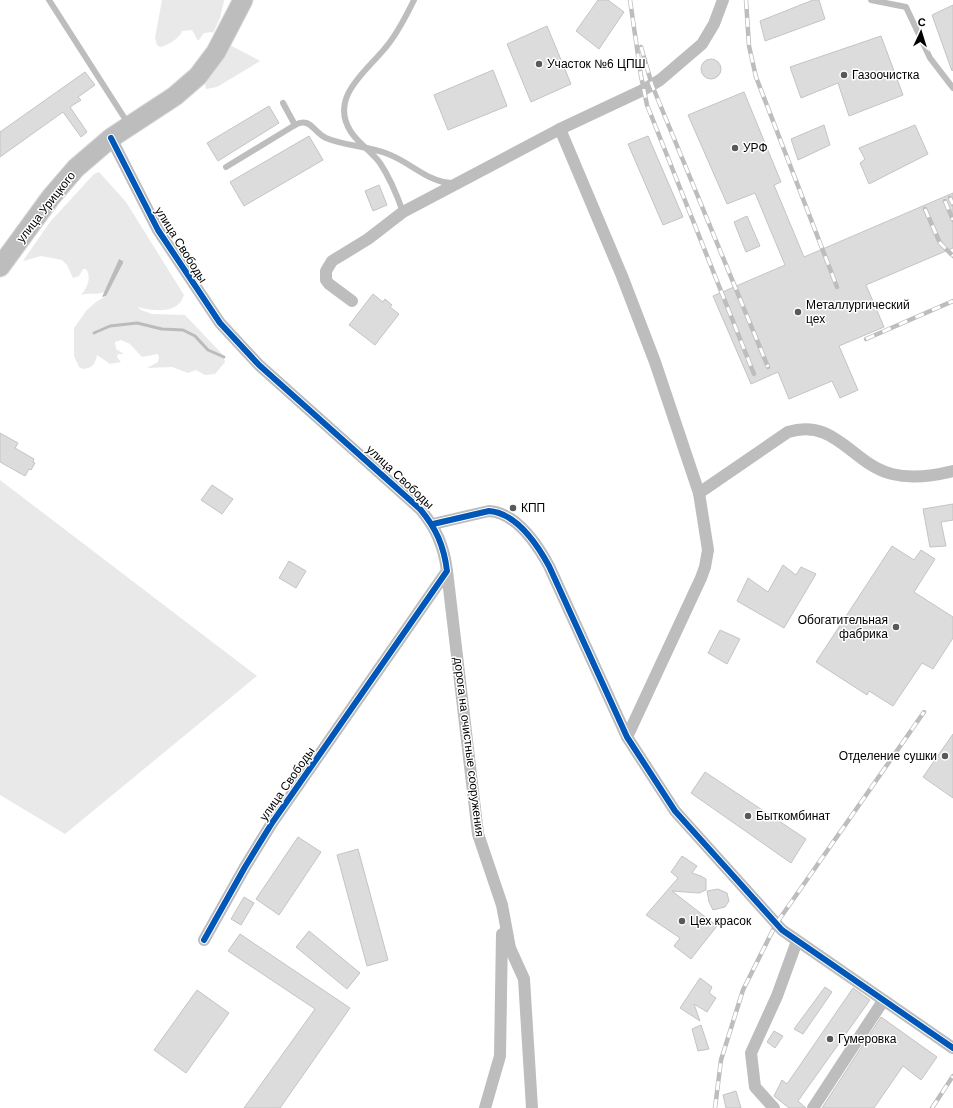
<svg xmlns="http://www.w3.org/2000/svg" width="953" height="1108" font-family="Helvetica,sans-serif">
  <style>
    .green { fill: #e9e9e9 }
    .water { fill: #bbb }
    .lines { fill: none; stroke-linecap: round; stroke-linejoin: round }
    .stream { stroke: #bbb; stroke-width: 3 }
    .building { fill: #dcdcdc; stroke: #c4c4c4 }
    .primary-casing { stroke: #dbdbdb; stroke-width: 21 }
    .service { stroke: #bdbdbd; stroke-width: 6 }
    .minor { stroke: #bdbdbd; stroke-width: 12 }
    .primary { stroke: #bdbdbd; stroke-width: 19 }
    .rail-casing { stroke: #bdbdbd; stroke-width: 4.5 }
    .rail { stroke: #fff; stroke-width: 3; stroke-dasharray: 9; stroke-linecap: butt }
    .cycleway-casing { stroke: #fff; stroke-width: 8 }
    .cycleway { stroke: #0057b8; stroke-width: 6 }
    .poi-dot { fill: #595959; stroke: #fff; stroke-width: 1.5 }
    .labels { text-anchor: middle; stroke-width: 3; stroke-linejoin: round; paint-order: stroke }
    .poi-label { font-size: 12px; fill: #000; stroke: #fff; text-anchor: start }
    .street-label { font-size: 12px; fill: #000; stroke: #fff }
  </style>
  <rect width="100%" height="100%" fill="#fff"/>
  <g class="green">
    <path d="M162,0H224V1L220,18L213,33L211,32L204,33L198,41L192,30L182,31C180,38 167,46 160,47L157,45L155,38Z"/>
    <polygon points="230,45 260,61 217,87 206,89 205,84 206,81"/>
    <path d="M99,172L126,202L184,295C178,315 153,311 138,307L141,310L152,314L185,315L223,355L225,362L215,374L205,375L196,370L188,373L172,367L147,368L158,362L159,357L158,354L142,357L130,344L121,340L115,342L116,349L124,354H118L117,357L121,362L110,364L97,355C95,364 93,368 83,369L79,367L74,356V328L86,311L96,302L106,296L122,259L117,263L106,291C99,296 89,292 81,295C87,288 92,278 86,269H83L79,276L73,278L67,265L62,260L41,256L23,261L50,222L94,174Z"/>
    <polygon points="0,480 257,676 65,834 0,795"/>
  </g>
  <polygon class="water" points="119,259 123,261 123,263 106,296 102,297"/>
  <g class="lines">
    <polyline class="stream" points="94,333 110,326 137,323 162,329 183,330 195,336 208,350 224,357"/>
  </g>
  <g class="building">
    <polygon points="598,0 608,0 624,12 599,49 576,31"/>
    <polygon points="813,0 819,0 825,19 765,41 760,21"/>
    <polygon points="953,5 953,70 952,71 932,15"/>
    <polygon points="547,26 571,84 531,102 507,44"/>
    <polygon points="881,36 903,95 849,116 838,83 801,98 790,67"/>
    <circle cx="711" cy="69" r="10"/>
    <polygon points="493,70 507,106 448,130 434,95"/>
    <polygon points="85,72 95,85 78,97 81,100 70,107 87,132 81,137 63,112 0,157 0,132"/>
    <polygon points="744,92 781,182 774,185 804,257 953,193 953,248 866,285 884,327 839,346 858,390 840,398 832,381 789,399 778,372 751,384 713,296 785,265 755,193 727,204 688,115"/>
    <polygon points="269,106 279,123 218,161 207,143"/>
    <polygon points="824,125 830,145 798,160 791,139"/>
    <polygon points="915,125 928,154 869,184 860,163 865,159 859,148"/>
    <polygon points="309,136 323,160 244,206 230,182"/>
    <polygon points="648,136 683,217 663,225 628,144"/>
    <polygon points="379,185 387,205 373,211 365,191"/>
    <polygon points="747,216 760,246 746,252 734,222"/>
    <polygon points="373,294 383,302 385,299 392,305 390,307 399,314 375,345 349,325"/>
    <polygon points="0,433 18,443 15,448 34,459 33,462 35,463 31,470 29,469 25,476 0,462"/>
    <polygon points="212,485 233,499 222,514 201,500"/>
    <polygon points="953,504 953,520 941,522 946,546 930,547 923,509"/>
    <polygon points="892,546 914,560 921,550 935,559 914,592 953,617 953,638 933,669 922,663 893,706 869,691 867,695 816,662"/>
    <polygon points="289,561 306,571 296,588 279,578"/>
    <polygon points="783,565 796,575 801,567 816,574 784,628 737,601 748,578 768,592"/>
    <polygon points="720,630 740,639 727,664 708,653"/>
    <polygon points="953,734 953,798 923,777"/>
    <polygon points="705,772 806,839 791,863 691,793"/>
    <polygon points="298,837 321,852 279,915 256,899"/>
    <polygon points="358,849 388,960 367,966 337,855"/>
    <polygon points="682,856 697,866 692,873 701,876 706,879 706,890 699,893 672,891 717,926 691,959 674,946 680,938 646,915 678,878 671,872"/>
    <polygon points="718,889 727,893 729,901 725,907 713,910 709,902 707,891"/>
    <polygon points="244,897 254,903 241,925 231,919"/>
    <polygon points="309,931 360,973 347,989 296,947"/>
    <polygon points="240,934 350,1008 280,1108 244,1108 315,1009 228,951"/>
    <polygon points="700,978 712,987 709,993 716,998 707,1012 694,1004 700,1021 680,1008"/>
    <polygon points="825,987 832,992 803,1034 794,1029"/>
    <polygon points="853,988 870,1000 798,1101 806,1108 789,1108 774,1096 782,1080 787,1084"/>
    <polygon points="197,990 229,1013 186,1073 154,1050"/>
    <polygon points="881,1017 937,1057 921,1080 903,1066 874,1108 822,1108"/>
    <polygon points="701,1025 709,1049 698,1051 692,1029"/>
    <polygon points="774,1031 783,1036 775,1048 767,1042"/>
    <polygon points="736,1091 741,1108 726,1108 723,1095"/>
  </g>
  <g class="lines">
    <defs>
      <polyline id="primary" points="0,267 51,197 76,168 111,138 175,96 198,76 216,52 243,0"/>
    </defs>
    <use href="#primary" class="primary-casing"/>
    <g class="service">
      <polyline points="49,0 129,125"/>
      <polyline points="871,0 906,7 930,58 953,88"/>
      <path d="M283,103L295,125C310,116 314,133 326,138C345,146 368,146 388,154C410,162 429,183 452,183"/>
      <polyline points="226,167 295,125"/>
      <path d="M403,212C397,195 390,178 380,163C371,151 359,144 351,132C328,97 368,70 386,47C398,33 406,16 414,0"/>
    </g>
    <g class="minor">
      <polyline points="560,129 622,276 655,362 699,493 708,550 705,567 701,578 627,737"/>
      <path d="M111,138L158,230L220,323L259,365L420,509C436,528 444,546 447,571L272,823L245,867L204,940"/>
      <polyline points="352,301 329,284 326,280 326,271 332,261 368,239 403,212 560,129 643,90 660,80 702,44 714,24 723,0"/>
      <path d="M699,493L788,432C835,417 853,465 892,474C912,479 933,476 953,471"/>
      <path d="M433,524L489,511C517,513 537,544 549,566L627,737L675,811L782,930L953,1048"/>
      <polyline points="447,571 478,834 502,905 510,948 524,979 532,1108"/>
      <polyline points="485,1108 500,1056 502,934"/>
      <polyline points="774,1108 755,1087 751,1053 777,996 797,941"/>
      <polyline points="813,1108 883,1001"/>
    </g>
    <use href="#primary" class="primary"/>
    <defs>
      <g id="rail">
        <polyline points="630,0 641,76 647,105 754,374"/>
        <polyline points="746,0 749,46 756,77 837,287"/>
        <polyline points="641,47 652,85 768,367"/>
        <polyline points="950,198 953,204"/>
        <polyline points="945,201 953,220"/>
        <polyline points="925,209 940,243 953,256"/>
        <polyline points="866,339 953,301"/>
        <polyline points="715,1108 721,1060 743,990 776,924 924,712"/>
        <polyline points="932,1108 953,1076"/>
      </g>
    </defs>
    <use href="#rail" class="rail-casing"/>
    <use href="#rail" class="rail"/>
    <defs>
      <g id="cycleway">
        <path d="M111,138L158,230L220,323L259,365L420,509C436,528 444,546 447,571L272,823L245,867L204,940"/>
        <path d="M433,524L489,511C517,513 537,544 549,566L627,737L675,811L782,930L953,1048"/>
      </g>
    </defs>
    <use href="#cycleway" class="cycleway-casing"/>
    <use href="#cycleway" class="cycleway"/>
  </g>
  <g class="poi-dot">
    <circle cx="539" cy="64" r="4"/>
    <circle cx="844" cy="75" r="4"/>
    <circle cx="735" cy="148" r="4"/>
    <circle cx="798" cy="312" r="4"/>
    <circle cx="513" cy="508" r="4"/>
    <circle cx="896" cy="627" r="4"/>
    <circle cx="945" cy="756" r="4"/>
    <circle cx="748" cy="816" r="4"/>
    <circle cx="682" cy="921" r="4"/>
    <circle cx="830" cy="1039" r="4"/>
  </g>
  <g class="labels">
    <g class="poi-label">
      <text x="547" y="68">Участок №6 ЦПШ</text>
      <text x="852" y="79">Газоочистка</text>
      <text x="743" y="152">УРФ</text>
      <text x="806" y="309">Металлургический<tspan x="806" dy="14">цех</tspan></text>
      <text x="521" y="512">КПП</text>
      <text x="888" y="624" text-anchor="end">Обогатительная<tspan x="888" dy="14">фабрика</tspan></text>
      <text x="937" y="760" text-anchor="end">Отделение сушки</text>
      <text x="756" y="820">Быткомбинат</text>
      <text x="690" y="925">Цех красок</text>
      <text x="838" y="1043">Гумеровка</text>
    </g>
    <g class="street-label">
      <text transform="translate(46 207) rotate(-52)" y="4">улица Урицкого</text>
      <text transform="translate(181 245) rotate(58)" y="4">улица Свободы</text>
      <text transform="translate(400 477) rotate(43)" y="4">улица Свободы</text>
      <text transform="translate(469 747) rotate(83)" y="4">дорога на очистные сооружения</text>
      <text transform="translate(287 784) rotate(-55)" y="4">улица Свободы</text>
    </g>
  </g>
  <g transform="translate(921 32) rotate(4)" stroke="#ffffff" stroke-width="3" paint-order="stroke">
  <path d="M0-3L7 15L0 10L-7 15Z" fill="#000000"/>
  <text y="-6" font-size="11" font-weight="bold" text-anchor="middle" fill="#000000">С</text>
  </g>
</svg>
